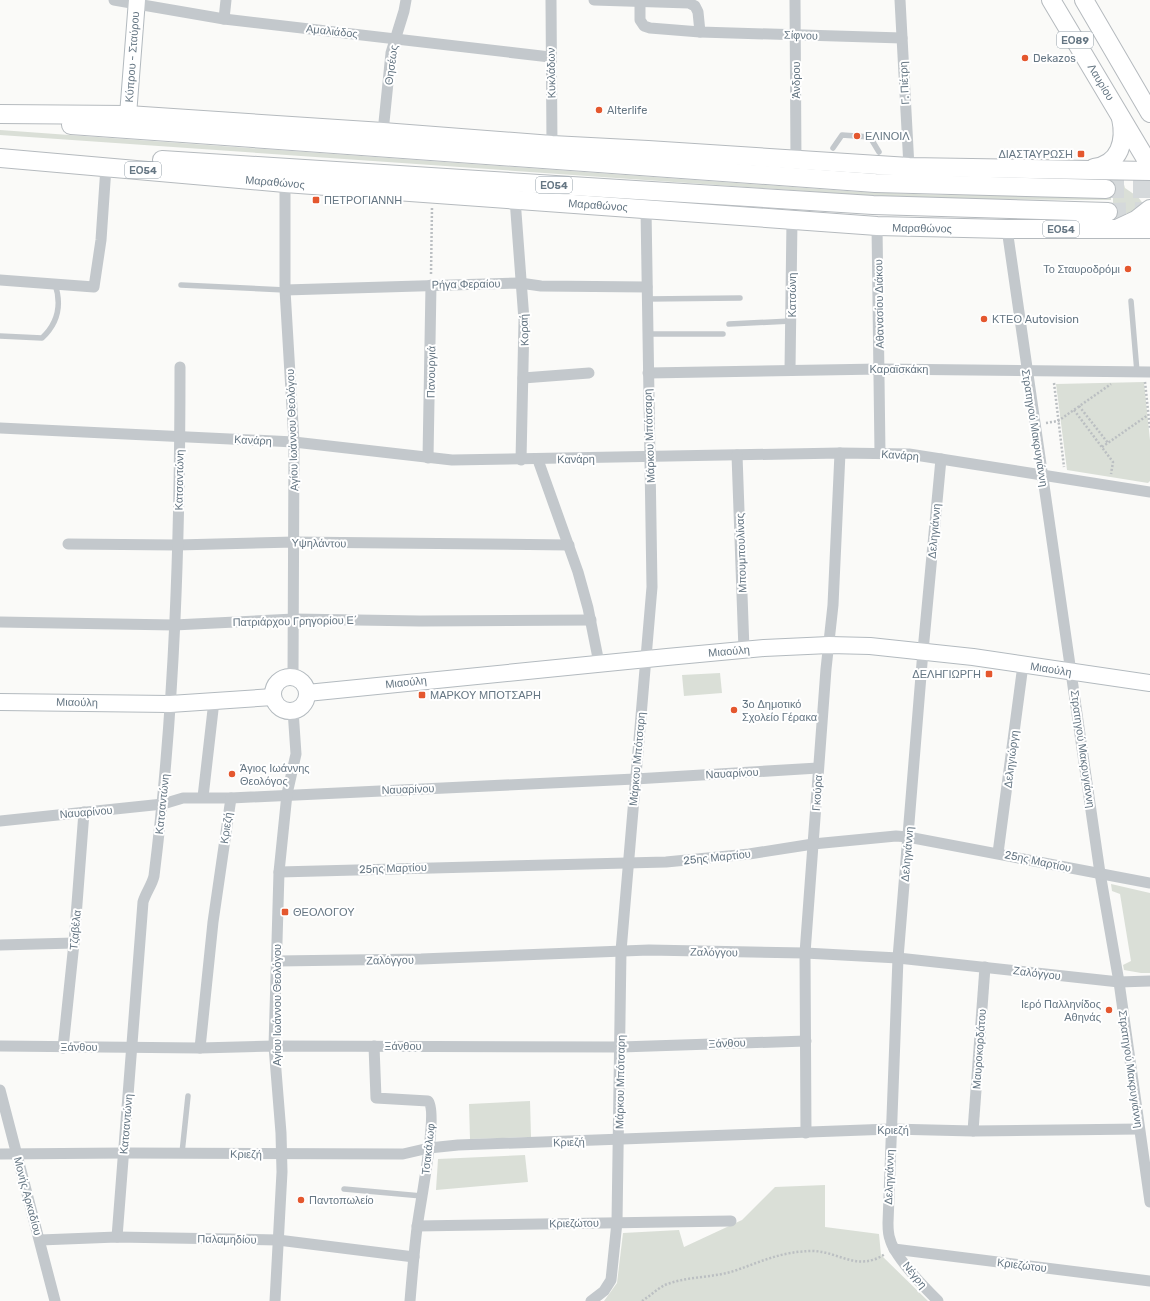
<svg xmlns="http://www.w3.org/2000/svg" width="1150" height="1301" font-family="Rubik,sans-serif">
  <style>
    .green { fill: #dadfd7 }
    .lines { fill: none; stroke-linecap: round; stroke-linejoin: round }
    .primary-tunnel { stroke: #d5d9db; stroke-width: 18; stroke-dasharray: 18 9; stroke-linecap: butt }
    .secondary-casing { stroke: #b3babf; stroke-width: 18 }
    .primary-casing { stroke: #b5babe; stroke-width: 20 }
    .path { stroke: #bbbfc2; stroke-width: 2.5; stroke-dasharray: 2 2; stroke-linecap: butt }
    .lane { stroke: #c3c8cc; stroke-width: 5.5 }
    .street { stroke: #c3c8cc; stroke-width: 11 }
    .secondary { stroke: #fff; stroke-width: 16 }
    .primary { stroke: #fff; stroke-width: 18 }
    .poi-dot { fill: #e4572e; stroke: #fff; stroke-width: 1.5 }
    .labels { text-anchor: middle; stroke-width: 4; stroke-linejoin: round; paint-order: stroke }
    .shield { fill: #fff; stroke: #939fa8; stroke-width: 1 }
    .shield-label { font-size: 10px; font-weight: bold; fill: #657683 }
    .street-label { font-size: 11px; fill: #657683; stroke: #fff }
    .poi-label { font-size: 11px; fill: #657683; stroke: #fff; text-anchor: start }
  </style>
  <rect width="100%" height="100%" fill="#fafaf8"/>
  <g class="green">
    <polygon points="0,130 861,192 942,195 1111,196 1111,200 942,199 861,195 0,135"/>
    <polygon points="1113,181 1123,181 1125,188 1138,197 1144,205 1130,213 1113,215"/>
    <polygon points="1144,382 1150,440 1150,481 1148,483 1067,470 1056,384"/>
    <polygon points="720,673 722,693 684,696 682,675"/>
    <polygon points="1111,884 1150,893 1150,973 1141,973 1124,970 1123,965 1131,961 1120,894 1112,891"/>
    <polygon points="530,1101 531,1137 470,1139 469,1104"/>
    <polygon points="525,1155 528,1182 436,1190 438,1159"/>
    <polygon points="825,1185 825,1227 879,1234 881,1255 928,1301 604,1301 617,1283 623,1233 679,1230 684,1247 742,1220 775,1187"/>
  </g>
  <g class="lines">
    <g class="primary-tunnel">
      <polyline points="1106,189 1150,189"/>
      <polyline points="1108,212 1150,211"/>
    </g>
    <defs>
      <g id="secondary">
        <polyline points="128,115 137,0"/>
        <circle cx="290" cy="694" r="17"/>
        <polyline points="307,693 667,657 764,648 829,645 870,646 973,657 1150,683"/>
        <polyline points="0,702 170,704 273,697"/>
      </g>
      <g id="primary">
        <polyline points="1051,0 1150,166"/>
        <polyline points="1084,0 1150,113"/>
        <polyline points="0,114 128,115 383,132 552,145 648,150 909,167 1150,171"/>
        <polyline points="71,125 875,183 1106,189"/>
        <polyline points="0,158 285,183 877,226 1007,229 1150,229"/>
        <polyline points="162,160 873,205 1108,212"/>
        <path d="M1094,168C1120,164 1126,141 1121,118"/>
        <polyline points="1119,228 1136,220 1150,209"/>
      </g>
    </defs>
    <use href="#secondary" class="secondary-casing"/>
    <use href="#primary" class="primary-casing"/>
    <g class="path">
      <polyline points="431,274 432,207"/>
      <polyline points="1145,382 1150,429"/>
      <polyline points="1054,383 1064,467"/>
      <polyline points="1079,406 1108,443"/>
      <polyline points="1074,410 1113,462 1111,474"/>
      <polyline points="1046,423 1058,421 1111,384"/>
      <polyline points="1102,447 1148,415"/>
      <path d="M642,1301C650,1296 657,1289 665,1285C687,1276 712,1278 734,1271C763,1261 782,1251 814,1251C839,1252 858,1272 885,1254"/>
    </g>
    <g class="lane">
      <polyline points="833,148 842,135 870,137 879,152"/>
      <polyline points="181,285 285,290"/>
      <polyline points="647,299 740,298"/>
      <polyline points="1131,301 1137,372"/>
      <polyline points="729,324 791,321"/>
      <polyline points="648,334 723,334"/>
      <path d="M0,336L42,338C58,323 62,305 55,284"/>
      <polyline points="182,1153 188,1096"/>
      <polyline points="344,1189 422,1196"/>
    </g>
    <g class="street">
      <polyline points="114,0 224,19 550,57"/>
      <polyline points="551,0 552,145"/>
      <polyline points="594,0 689,3 695,6 698,12 700,32"/>
      <polyline points="795,0 796,161"/>
      <polyline points="900,0 909,167"/>
      <polyline points="640,2 640,20 644,26 650,28 700,32 902,38"/>
      <polyline points="224,19 226,0"/>
      <polyline points="383,132 391,53 404,11 406,0"/>
      <polyline points="285,183 285,290 294,442 293,677"/>
      <polyline points="515,199 524,320 521,460"/>
      <polyline points="877,226 880,453"/>
      <polyline points="1007,229 1100,873 1119,982 1150,1202"/>
      <polyline points="0,280 94,287 101,240 106,167"/>
      <polyline points="285,290 520,283 541,286 647,287"/>
      <polyline points="790,370 792,220"/>
      <polyline points="648,373 880,369 1150,372"/>
      <polyline points="523,378 589,373"/>
      <polyline points="0,428 294,442 452,460 840,453 909,454 1150,492"/>
      <polyline points="737,455 744,650"/>
      <polyline points="428,458 431,285"/>
      <polyline points="538,460 578,572 588,608 599,663"/>
      <polyline points="68,544 177,545 294,542 569,545"/>
      <polyline points="0,622 174,625 294,619 420,621 591,620"/>
      <polyline points="203,797 214,701"/>
      <polyline points="0,821 163,804 183,798 231,798 635,779 818,768"/>
      <polyline points="998,853 1023,665"/>
      <polyline points="279,872 666,862 749,854 813,844 896,836 908,837 1150,883"/>
      <polyline points="0,945 74,943"/>
      <polyline points="277,961 421,959 649,950 805,953 898,958 1119,982 1150,981"/>
      <polyline points="0,1046 200,1048 274,1046 621,1047 806,1041"/>
      <path d="M374,1046L376,1098L428,1101C439,1111 419,1209 417,1228C414,1252 412,1277 410,1301"/>
      <polyline points="63,1048 74,943 84,812"/>
      <polyline points="200,1048 213,922 231,798"/>
      <polyline points="0,1090 55,1301"/>
      <polyline points="973,1131 985,967"/>
      <polyline points="806,1133 805,953 826,669 833,605 840,453"/>
      <polyline points="0,1154 124,1153 403,1154 429,1148 458,1145 891,1129 973,1131 1139,1129"/>
      <polyline points="417,1226 731,1221"/>
      <path d="M117,1237L143,902C146,892 152,885 154,876C175,707 180,537 180,367"/>
      <polyline points="40,1240 117,1237 278,1240 414,1257"/>
      <polyline points="894,1249 1150,1281"/>
      <polyline points="275,1301 282,1172 281,1133 274,1046 279,872 287,794 296,754 293,710"/>
      <polyline points="591,1301 604,1291 611,1280 617,1222 621,951 652,587 646,209"/>
      <path d="M938,1301C925,1288 894,1256 890,1239C888,1234 888,1228 888,1223L898,958L923,651L941,459"/>
    </g>
    <use href="#secondary" class="secondary"/>
    <use href="#primary" class="primary"/>
  </g>
  <g class="poi-dot">
    <circle cx="1025" cy="58" r="4"/>
    <circle cx="599" cy="110" r="4"/>
    <circle cx="857" cy="136" r="4"/>
    <rect x="1077" y="150" width="8" height="8" rx="2"/>
    <rect x="312" y="196" width="8" height="8" rx="2"/>
    <circle cx="1128" cy="269" r="4"/>
    <circle cx="984" cy="319" r="4"/>
    <rect x="985" y="670" width="8" height="8" rx="2"/>
    <rect x="418" y="691" width="8" height="8" rx="2"/>
    <circle cx="734" cy="710" r="4"/>
    <circle cx="232" cy="774" r="4"/>
    <rect x="281" y="908" width="8" height="8" rx="2"/>
    <circle cx="1109" cy="1010" r="4"/>
    <circle cx="301" cy="1200" r="4"/>
  </g>
  <g class="labels">
    <g class="shield">
      <rect x="1057" y="32" width="36" height="16" rx="3"/>
      <rect x="125" y="162" width="36" height="16" rx="3"/>
      <rect x="536" y="177" width="36" height="16" rx="3"/>
      <rect x="1043" y="221" width="36" height="16" rx="3"/>
    </g>
    <g class="shield-label">
      <text x="1075" y="44">ΕΟ89</text>
      <text x="143" y="174">ΕΟ54</text>
      <text x="554" y="189">ΕΟ54</text>
      <text x="1061" y="233">ΕΟ54</text>
    </g>
    <g class="street-label">
      <text transform="translate(332 31) rotate(6)" y="4">Αμαλιάδος</text>
      <text transform="translate(801 35) rotate(2)" y="4">Σίφνου</text>
      <text transform="translate(132 57) rotate(-86)" y="4">Κύπρου - Σταύρου</text>
      <text transform="translate(391 65) rotate(-82)" y="4">Θησέως</text>
      <text transform="translate(551 73) rotate(-91)" y="4">Κυκλάδων</text>
      <text transform="translate(796 80) rotate(-90)" y="4">Άνδρου</text>
      <text transform="translate(1101 82) rotate(59)" y="4">Λαυρίου</text>
      <text transform="translate(904 83) rotate(-93)" y="4">Γ. Πιέτρη</text>
      <text transform="translate(275 182) rotate(5)" y="4">Μαραθώνος</text>
      <text transform="translate(598 205) rotate(4)" y="4">Μαραθώνος</text>
      <text transform="translate(922 228) rotate(1)" y="4">Μαραθώνος</text>
      <text transform="translate(466 284) rotate(-1)" y="4">Ρήγα Φεραίου</text>
      <text transform="translate(792 295) rotate(-90)" y="4">Κατσώνη</text>
      <text transform="translate(879 304) rotate(-91)" y="4">Αθανασίου Διάκου</text>
      <text transform="translate(524 330) rotate(-92)" y="4">Κοραή</text>
      <text x="899" y="373">Καραϊσκάκη</text>
      <text transform="translate(431 372) rotate(-89)" y="4">Πανουργιά</text>
      <text transform="translate(1035 428) rotate(81)" y="4">Στρατηγού Μακρυγιάννη</text>
      <text transform="translate(292 430) rotate(-92)" y="4">Αγίου Ιωάννου Θεολόγου</text>
      <text transform="translate(649 436) rotate(-92)" y="4">Μάρκου Μπότσαρη</text>
      <text transform="translate(253 440) rotate(3)" y="4">Κανάρη</text>
      <text transform="translate(900 455) rotate(4)" y="4">Κανάρη</text>
      <text transform="translate(576 459) rotate(-1)" y="4">Κανάρη</text>
      <text transform="translate(179 480) rotate(-89)" y="4">Κατσαντώνη</text>
      <text transform="translate(934 531) rotate(-85)" y="4">Δεληγιάννη</text>
      <text transform="translate(319 543) rotate(1)" y="4">Υψηλάντου</text>
      <text transform="translate(741 553) rotate(-92)" y="4">Μπουμπουλίνας</text>
      <text transform="translate(295 621) rotate(-1)" y="4">Πατριάρχου Γρηγορίου Ε΄</text>
      <text transform="translate(729 651) rotate(-5)" y="4">Μιαούλη</text>
      <text transform="translate(1051 669) rotate(9)" y="4">Μιαούλη</text>
      <text transform="translate(406 682) rotate(-6)" y="4">Μιαούλη</text>
      <text transform="translate(77 702) rotate(1)" y="4">Μιαούλη</text>
      <text transform="translate(1083 749) rotate(82)" y="4">Στρατηγού Μακρυγιάννη</text>
      <text transform="translate(637 759) rotate(-85)" y="4">Μάρκου Μπότσαρη</text>
      <text transform="translate(1011 759) rotate(-83)" y="4">Δεληγιώργη</text>
      <text transform="translate(732 773) rotate(-3)" y="4">Ναυαρίνου</text>
      <text transform="translate(408 789) rotate(-2)" y="4">Ναυαρίνου</text>
      <text transform="translate(817 793) rotate(-86)" y="4">Γκούρα</text>
      <text transform="translate(162 804) rotate(-84)" y="4">Κατσαντώνη</text>
      <text transform="translate(86 812) rotate(-5)" y="4">Ναυαρίνου</text>
      <text transform="translate(226 828) rotate(-82)" y="4">Κριεζή</text>
      <text transform="translate(907 854) rotate(-85)" y="4">Δεληγιάννη</text>
      <text transform="translate(717 857) rotate(-6)" y="4">25ης Μαρτίου</text>
      <text transform="translate(1038 861) rotate(12)" y="4">25ης Μαρτίου</text>
      <text transform="translate(393 868) rotate(-2)" y="4">25ης Μαρτίου</text>
      <text transform="translate(75 930) rotate(-85)" y="4">Τζαβέλα</text>
      <text transform="translate(714 952) rotate(1)" y="4">Ζαλόγγου</text>
      <text transform="translate(390 960) rotate(-1)" y="4">Ζαλόγγου</text>
      <text transform="translate(1037 973) rotate(7)" y="4">Ζαλόγγου</text>
      <text transform="translate(277 1005) rotate(-90)" y="4">Αγίου Ιωάννου Θεολόγου</text>
      <text transform="translate(727 1043) rotate(-2)" y="4">Ξάνθου</text>
      <text x="403" y="1050">Ξάνθου</text>
      <text x="79" y="1051">Ξάνθου</text>
      <text transform="translate(979 1049) rotate(-86)" y="4">Μαυροκορδάτου</text>
      <text transform="translate(1131 1069) rotate(82)" y="4">Στρατηγού Μακρυγιάννη</text>
      <text transform="translate(620 1082) rotate(-89)" y="4">Μάρκου Μπότσαρη</text>
      <text transform="translate(126 1124) rotate(-85)" y="4">Κατσαντώνη</text>
      <text x="893" y="1134">Κριεζή</text>
      <text transform="translate(569 1142) rotate(-2)" y="4">Κριεζή</text>
      <text transform="translate(428 1149) rotate(-84)" y="4">Τσακάλωφ</text>
      <text transform="translate(246 1154) rotate(1)" y="4">Κριεζή</text>
      <text transform="translate(889 1177) rotate(-88)" y="4">Δεληγιάννη</text>
      <text transform="translate(28 1196) rotate(75)" y="4">Μονής Αρκαδίου</text>
      <text transform="translate(574 1223) rotate(-1)" y="4">Κριεζώτου</text>
      <text transform="translate(227 1239) rotate(1)" y="4">Παλαμηδίου</text>
      <text transform="translate(1022 1265) rotate(7)" y="4">Κριεζώτου</text>
      <text transform="translate(915 1275) rotate(51)" y="4">Νέγρη</text>
    </g>
    <g class="poi-label">
      <text x="1033" y="62">Dekazos</text>
      <text x="607" y="114">Alterlife</text>
      <text x="865" y="140">ΕΛΙΝΟΙΛ</text>
      <text x="1073" y="158" text-anchor="end">ΔΙΑΣΤΑΥΡΩΣΗ</text>
      <text x="324" y="204">ΠΕΤΡΟΓΙΑΝΝΗ</text>
      <text x="1120" y="273" text-anchor="end">Το Σταυροδρόμι</text>
      <text x="992" y="323">ΚΤΕΟ Autovision</text>
      <text x="981" y="678" text-anchor="end">ΔΕΛΗΓΙΩΡΓΗ</text>
      <text x="430" y="699">ΜΑΡΚΟΥ ΜΠΟΤΣΑΡΗ</text>
      <text x="742" y="708">3ο Δημοτικό<tspan x="742" dy="13">Σχολείο Γέρακα</tspan></text>
      <text x="240" y="772">Άγιος Ιωάννης<tspan x="240" dy="13">Θεολόγος</tspan></text>
      <text x="293" y="916">ΘΕΟΛΟΓΟΥ</text>
      <text x="1101" y="1008" text-anchor="end">Ιερό Παλληνίδος<tspan x="1101" dy="13">Αθηνάς</tspan></text>
      <text x="309" y="1204">Παντοπωλείο</text>
    </g>
  </g>
</svg>
